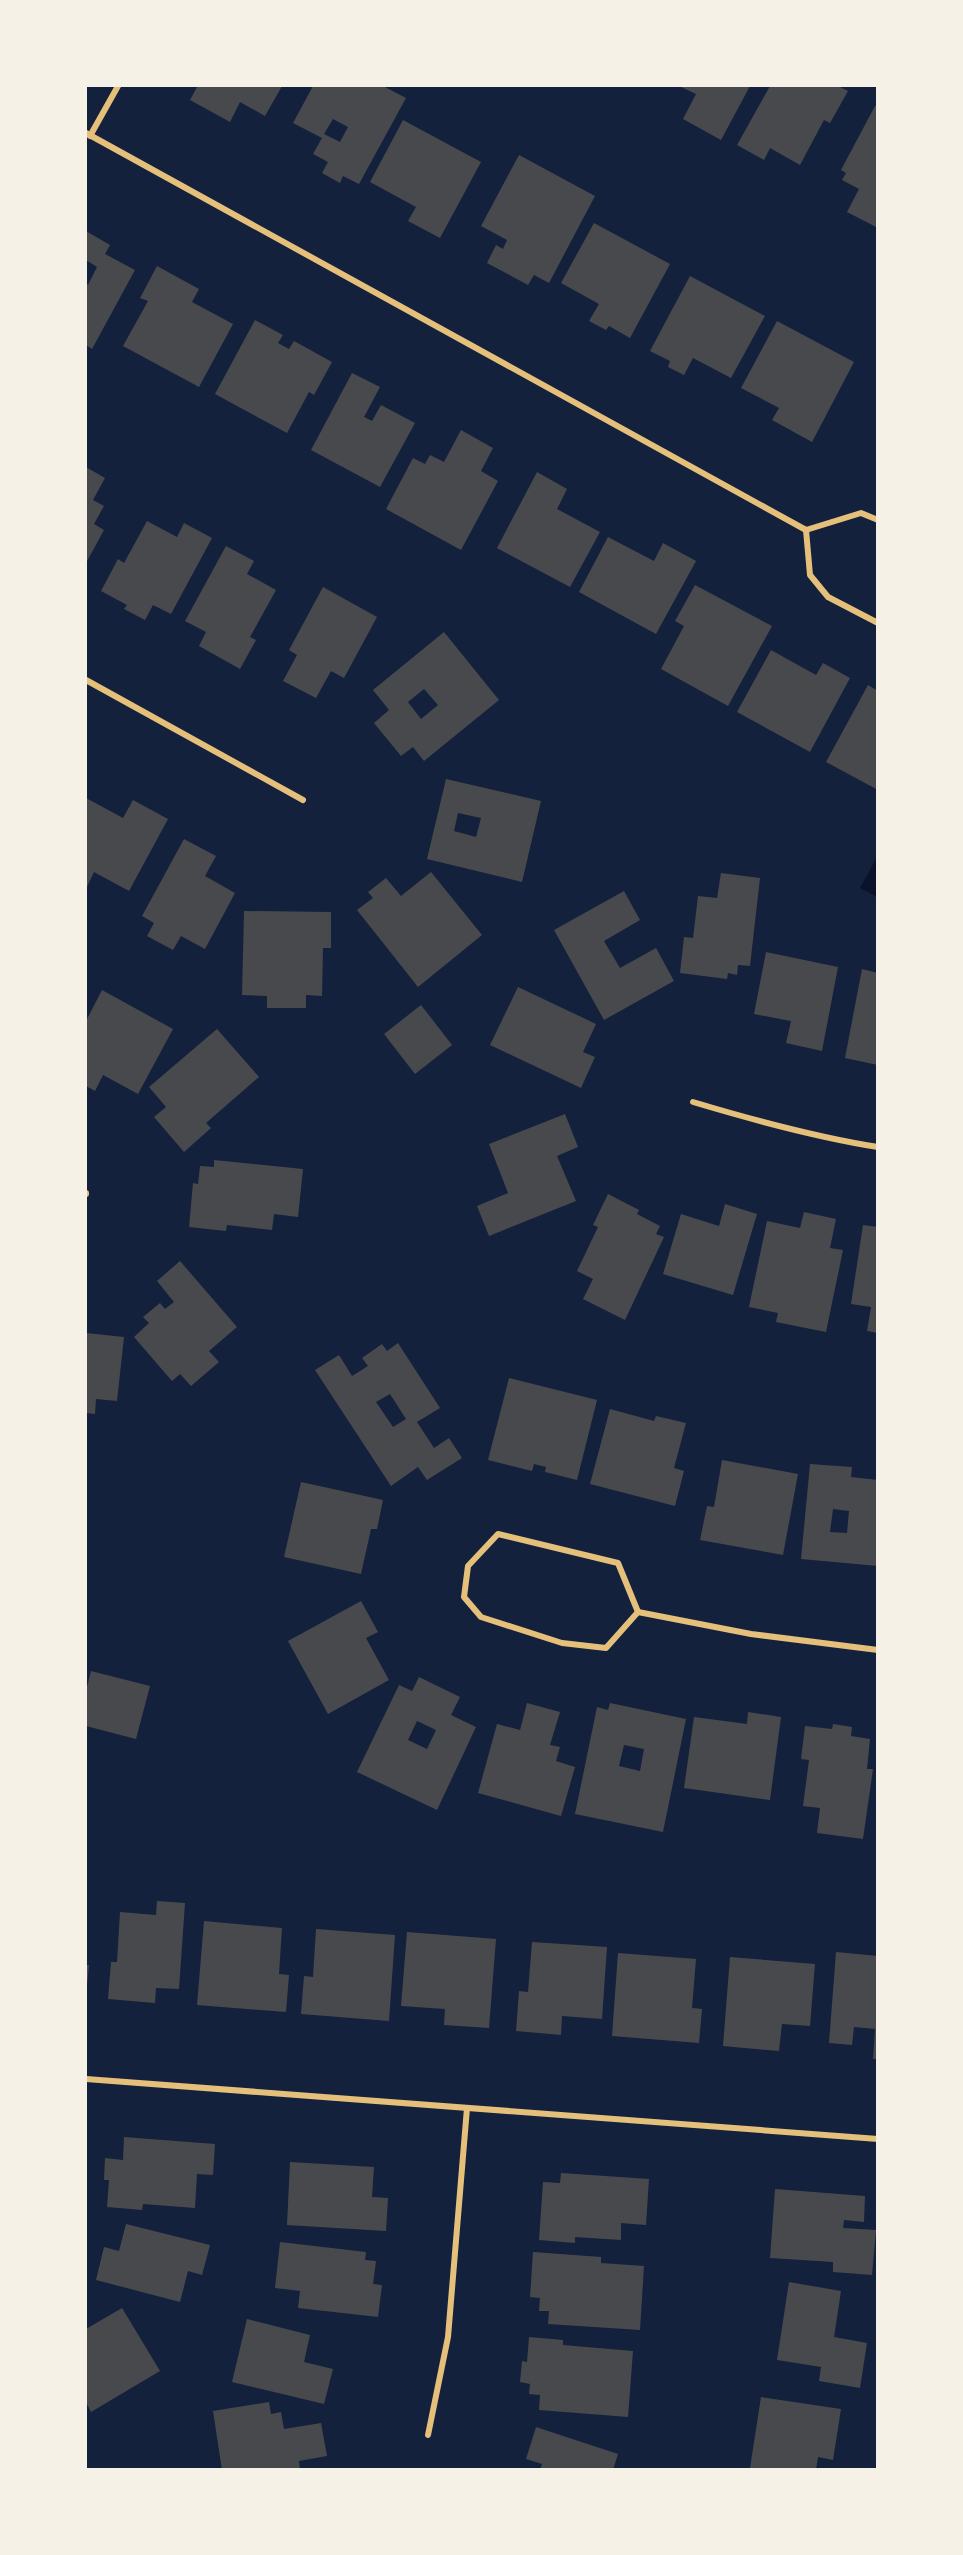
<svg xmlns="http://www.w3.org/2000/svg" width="963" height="2555" font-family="Helvetica,sans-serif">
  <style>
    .water { fill: #0b132b }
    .building { fill: #48494c; fill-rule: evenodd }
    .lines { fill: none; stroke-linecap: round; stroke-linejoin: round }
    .minor { stroke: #e5c07b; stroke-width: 6 }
  </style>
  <rect width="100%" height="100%" fill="#14213d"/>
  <polygon class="water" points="877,857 877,897 860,888"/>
  <g class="building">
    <polygon points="194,86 282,86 265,116 240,102 230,122 190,100 197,87"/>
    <path d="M313,86H383L406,98L359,184L343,176L340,183L322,173L328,162L313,154L322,138L293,123ZM333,119L348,127L340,142L324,134Z"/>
    <polygon points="679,86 750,86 721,140 683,119 696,94"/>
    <polygon points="770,86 838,86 848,91 830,123 824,120 800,165 770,148 764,160 737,145"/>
    <polygon points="875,106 878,107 878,228 847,212 859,189 842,180 846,173 841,170"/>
    <polygon points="403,120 481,162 440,238 408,221 416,207 370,182"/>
    <polygon points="519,155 595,196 549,283 534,275 528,285 487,263 496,245 503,249 507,240 481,226"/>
    <polygon points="594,223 670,264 630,338 609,326 606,330 589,321 599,304 561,283"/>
    <polygon points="86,231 110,245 105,254 135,270 92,349 86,345 86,283 88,285 97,267 86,260"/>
    <polygon points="157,266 199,289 192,302 233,324 199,387 123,346 148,301 140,298"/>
    <polygon points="690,276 765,316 731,378 693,358 684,375 668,367 670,361 650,351"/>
    <polygon points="255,320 283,335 278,343 289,349 294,341 332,362 314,395 309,392 287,433 215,394"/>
    <polygon points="777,321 854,362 812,442 772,420 779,408 741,388"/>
    <polygon points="352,373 380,387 364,417 372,421 381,405 415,423 380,487 311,450"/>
    <polygon points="461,430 493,448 481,471 498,481 461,550 386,509 413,458 425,464 430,455 444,462"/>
    <polygon points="86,467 105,478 93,500 104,506 94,524 104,530 86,563"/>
    <polygon points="537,472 567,489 557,509 600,532 570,587 497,548"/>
    <polygon points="147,521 177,537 184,523 212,538 171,614 153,605 145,620 124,609 127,605 101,591 118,559 124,563"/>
    <polygon points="608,537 654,561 663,543 696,561 656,634 579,592"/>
    <polygon points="226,546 254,561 247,574 276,590 250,637 256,640 240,669 199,646 206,632 185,621"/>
    <polygon points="695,585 772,626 728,706 661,669 684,626 675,621"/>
    <polygon points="323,587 377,617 344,678 331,671 316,698 283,681 297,655 289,650"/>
    <path d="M444,632L499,700L424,761L413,747L401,756L374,723L389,710L373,690ZM424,689L438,705L421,719L408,702Z"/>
    <polygon points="771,650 816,675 823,663 850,678 810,752 737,712"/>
    <polygon points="868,685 878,691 878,790 826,762"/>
    <path d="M446,779L541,801L522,882L427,859ZM458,813L481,818L476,837L454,831Z"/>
    <polygon points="86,798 123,818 133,800 168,819 129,891 94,872 86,889"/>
    <polygon points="184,839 216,856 205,876 235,893 205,949 181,936 173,950 147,936 154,923 142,916"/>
    <polygon points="431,872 482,935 418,987 357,910 373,898 368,892 386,878 401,896"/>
    <polygon points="721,873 760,878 750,966 738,965 737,975 728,973 727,979 680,973 684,937 693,938 698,896 717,898"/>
    <polygon points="624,891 640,920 604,941 620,968 656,948 674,981 604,1020 554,930"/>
    <polygon points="244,911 331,912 331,948 323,948 322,996 306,995 306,1008 267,1008 267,996 242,995"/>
    <polygon points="766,952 838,967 822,1051 786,1043 791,1021 754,1014"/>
    <polygon points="862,969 878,973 878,1065 845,1058"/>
    <polygon points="518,987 596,1024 583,1052 595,1057 581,1088 490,1045"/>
    <polygon points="102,990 173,1029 138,1094 103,1075 95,1091 86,1086 86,1021"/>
    <polygon points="421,1005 452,1045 415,1074 384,1034"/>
    <polygon points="217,1029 259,1077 206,1123 211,1128 184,1152 154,1117 166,1107 149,1087"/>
    <polygon points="565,1114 578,1147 557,1156 576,1201 489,1236 477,1206 508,1193 489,1144"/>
    <polygon points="214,1160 303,1169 298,1217 274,1214 272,1230 227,1225 226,1231 189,1227 193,1183 198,1184 200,1166 214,1167"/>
    <polygon points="608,1194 639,1210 637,1214 660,1226 656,1234 664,1237 625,1320 583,1299 593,1279 577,1271 598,1227 593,1225"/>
    <polygon points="725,1204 757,1214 733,1295 663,1274 681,1214 719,1226"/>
    <polygon points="804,1212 836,1219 830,1248 843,1250 826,1332 776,1322 778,1313 749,1307 767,1221 800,1228"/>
    <polygon points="863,1225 878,1227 878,1333 867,1331 871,1307 851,1304"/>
    <polygon points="180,1261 237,1327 209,1351 219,1362 191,1386 180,1374 172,1381 134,1337 149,1323 143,1317 160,1303 165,1309 174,1302 157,1281"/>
    <polygon points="86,1333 124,1337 117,1401 96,1399 95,1414 86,1413"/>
    <path d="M398,1343L440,1408L417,1422L434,1448L449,1438L462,1458L427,1480L418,1467L391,1486L315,1370L339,1355L352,1376L368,1366L362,1358L382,1344L387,1351ZM390,1394L406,1419L393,1427L376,1402Z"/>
    <polygon points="509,1378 597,1400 577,1480 545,1472 546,1467 534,1464 532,1471 488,1460"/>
    <polygon points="610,1409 654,1421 656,1416 686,1423 674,1468 684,1471 675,1506 590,1484"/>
    <polygon points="722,1460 798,1474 783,1555 700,1540 707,1506 714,1507"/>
    <path d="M810,1464L852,1467L851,1477L878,1480V1566L801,1559ZM833,1509L849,1511L847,1533L830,1532Z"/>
    <polygon points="301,1482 383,1500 377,1529 371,1529 361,1574 284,1557"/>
    <polygon points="361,1601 378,1632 366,1638 389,1680 328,1714 288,1641"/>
    <polygon points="91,1671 150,1686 136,1739 86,1726 86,1691"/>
    <path d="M419,1677L460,1697L451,1715L476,1727L437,1810L357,1772L399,1685L412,1691ZM417,1721L436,1730L427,1749L408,1740Z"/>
    <polygon points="527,1703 560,1712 550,1745 560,1747 556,1761 575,1767 561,1816 478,1793 497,1724 520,1730"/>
    <path d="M610,1703L686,1719L663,1832L575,1814L597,1707L608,1710ZM624,1745L644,1749L640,1771L619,1766Z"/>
    <polygon points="748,1712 781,1717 770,1800 684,1788 694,1717 747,1724"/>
    <polygon points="833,1724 852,1727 851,1736 870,1739 867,1769 873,1769 863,1839 817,1833 820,1808 803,1806 809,1760 801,1759 805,1726 832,1729"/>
    <polygon points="157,1901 185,1903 179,1989 156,1988 155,2003 108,1999 111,1962 117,1962 120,1912 156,1915"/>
    <polygon points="204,1921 282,1928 279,1974 289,1975 286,2012 197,2005"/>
    <polygon points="316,1929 395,1935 389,2021 301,2014 304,1976 313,1977"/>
    <polygon points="407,1932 496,1939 489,2028 444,2025 445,2009 401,2006"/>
    <polygon points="532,1942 607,1947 602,2019 562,2016 561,2035 516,2031 519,1991 528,1992"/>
    <polygon points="836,1952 878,1956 878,2059 873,2059 875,2029 854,2027 852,2045 829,2043"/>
    <polygon points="618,1953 696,1959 692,2008 702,2009 699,2043 612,2036"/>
    <polygon points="730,1957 815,1964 810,2026 782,2024 779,2051 723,2046"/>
    <polygon points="86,1965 89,1965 87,1985 86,1985"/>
    <polygon points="124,2137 215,2144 213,2175 197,2174 195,2208 143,2204 142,2210 107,2207 109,2180 104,2180 105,2158 123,2160"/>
    <polygon points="290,2162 374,2167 372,2197 388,2198 386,2231 287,2225"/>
    <polygon points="561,2173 649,2179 646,2225 621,2223 621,2240 575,2237 575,2243 539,2240 543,2182 560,2183"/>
    <polygon points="775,2189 865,2196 864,2222 844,2220 843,2228 876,2230 872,2275 833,2272 833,2262 770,2258"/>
    <polygon points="126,2224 210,2245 202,2275 188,2271 180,2302 96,2280 104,2247 119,2251"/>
    <polygon points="280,2242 366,2252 365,2260 376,2261 373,2284 382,2285 378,2317 298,2308 300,2291 275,2288"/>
    <polygon points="533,2252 601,2257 601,2263 644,2266 640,2330 548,2324 549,2311 539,2311 540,2298 530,2297"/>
    <polygon points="789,2282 841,2291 834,2337 867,2343 860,2388 819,2381 821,2367 777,2360"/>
    <polygon points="122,2308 160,2371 91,2412 86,2402 86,2329"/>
    <polygon points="247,2319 310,2335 304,2362 333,2369 324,2404 232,2382"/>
    <polygon points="529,2337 563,2340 563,2345 633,2351 628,2417 539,2410 540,2395 529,2394 530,2384 520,2382 522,2361 527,2362"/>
    <polygon points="761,2397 841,2409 833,2460 818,2457 816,2470 750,2468"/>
    <polygon points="269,2402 271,2414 281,2412 284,2429 321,2423 327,2456 299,2461 300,2470 222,2470 213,2411"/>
    <polygon points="536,2427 618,2454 613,2470 540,2470 542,2464 526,2459"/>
  </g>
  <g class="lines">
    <g class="minor">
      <polyline points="86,133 806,530 861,513 878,520"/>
      <polyline points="90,136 118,86"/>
      <polyline points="806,530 810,575 828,597 878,623"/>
      <polyline points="86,680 303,800"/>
      <path d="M693,1102C753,1120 815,1137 878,1147"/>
      <polyline points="86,1193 86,1194"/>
      <polygon points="498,1534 618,1563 638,1612 606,1648 562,1643 481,1617 464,1597 468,1566"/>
      <polyline points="638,1612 751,1634 878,1650"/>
      <polyline points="86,2079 878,2139"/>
      <polyline points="428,2435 448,2337 467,2108"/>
    </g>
  </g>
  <rect width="963" height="2555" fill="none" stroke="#f6f1e7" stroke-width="174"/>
</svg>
